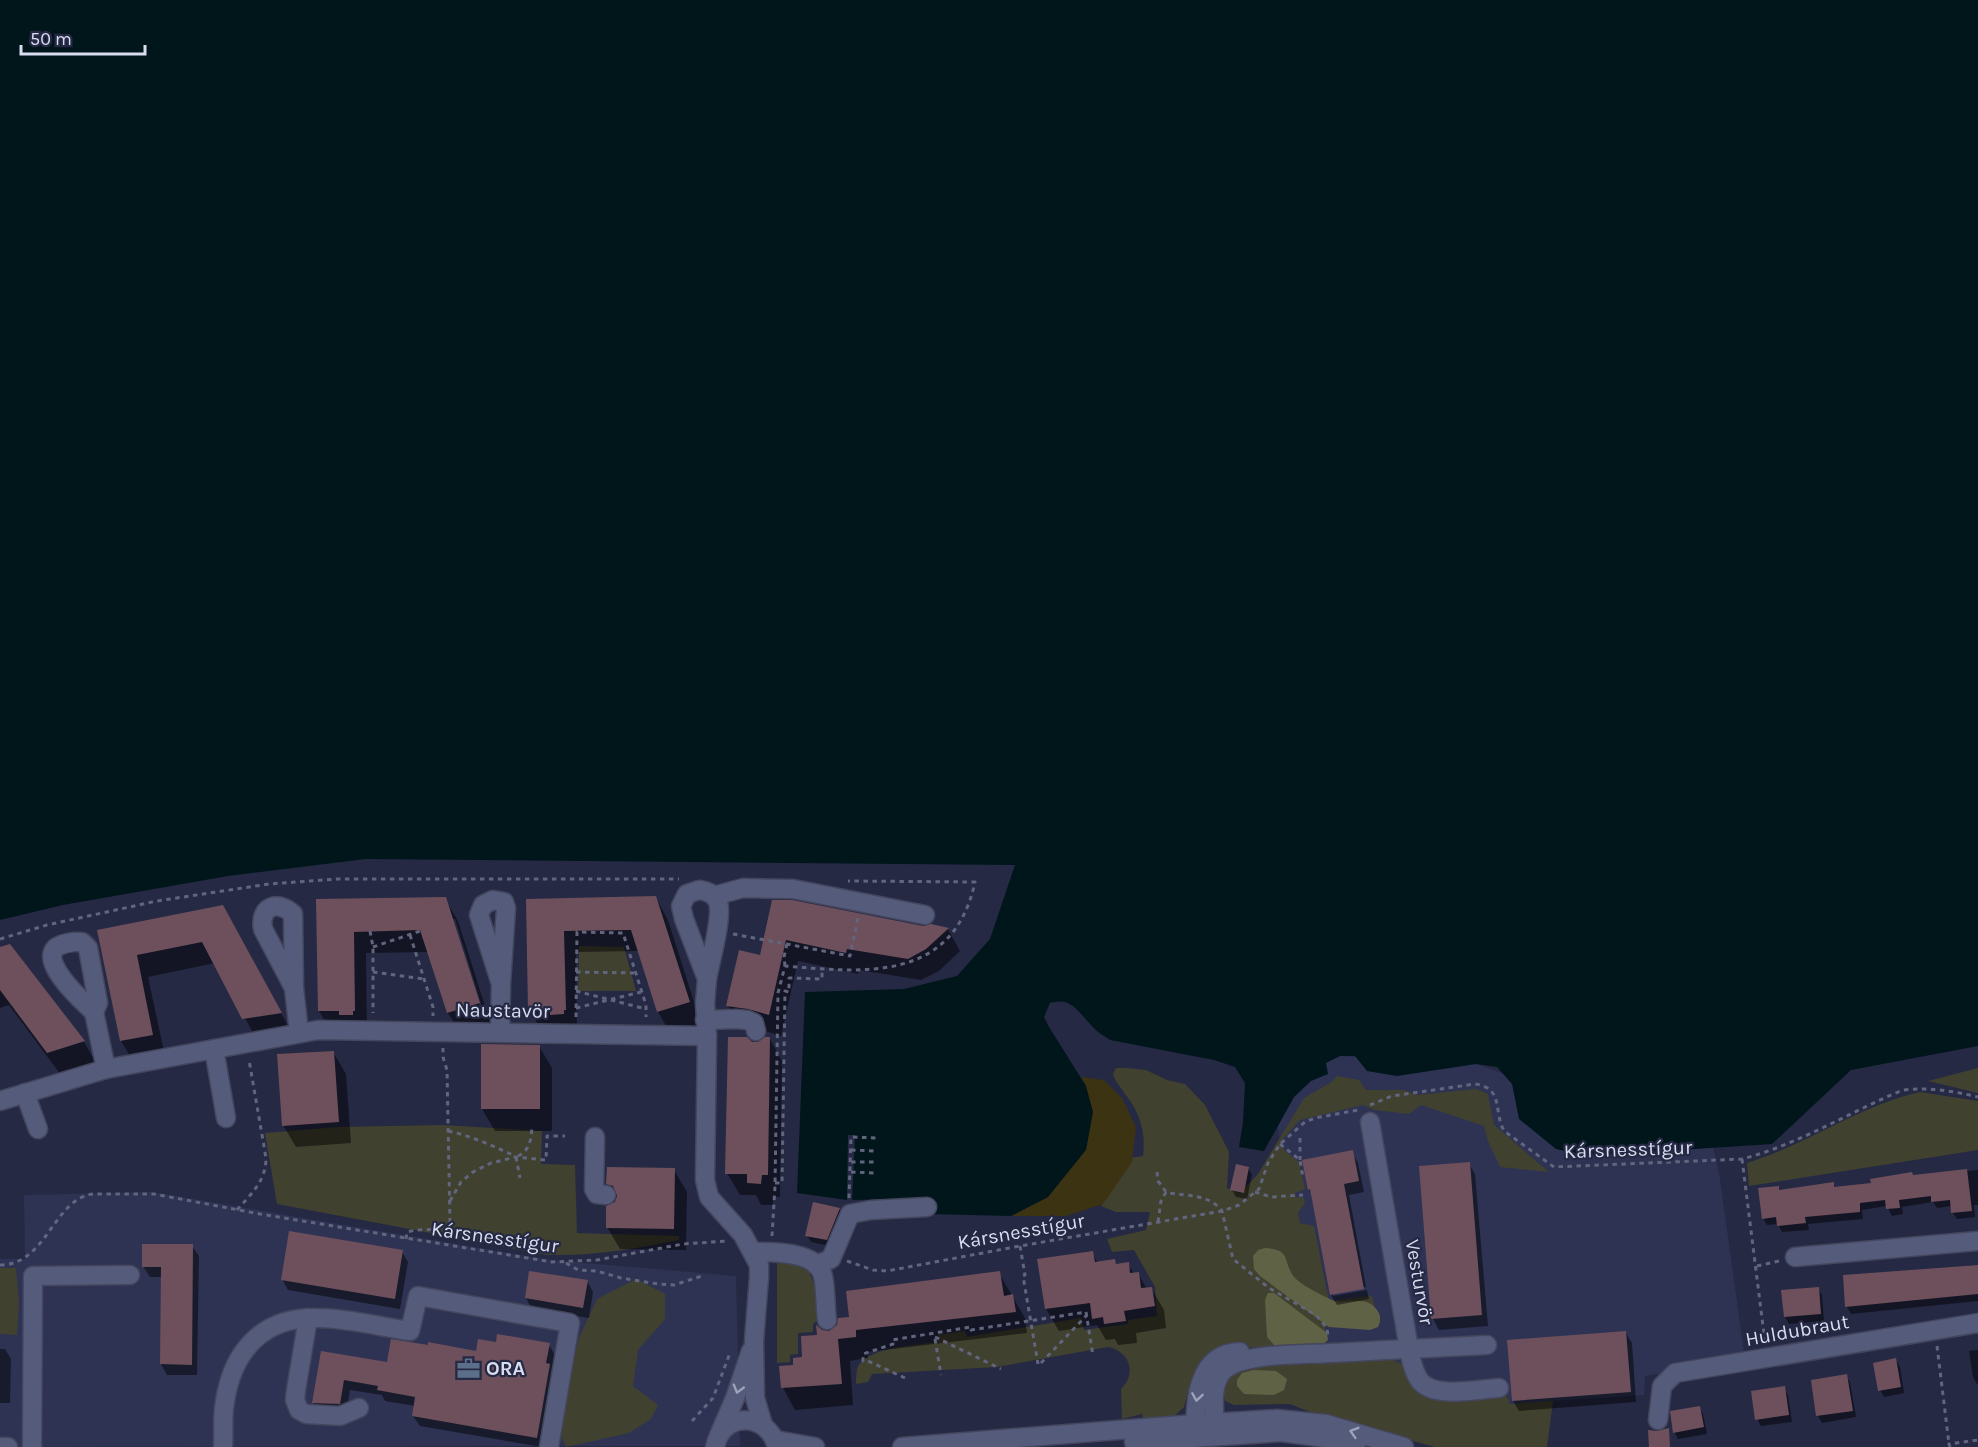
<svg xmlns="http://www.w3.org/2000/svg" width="1978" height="1447" font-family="Karla,sans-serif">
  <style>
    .built { fill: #2e3354 }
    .green { fill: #40412f }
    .forest { fill: #606245 }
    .sand { fill: #3b3312 }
    .water { fill: #00161b }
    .pier { fill: #252944 }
    .shadow { fill: #0007; fill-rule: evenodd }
    .building { fill: #6e505c }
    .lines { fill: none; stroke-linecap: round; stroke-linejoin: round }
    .minor-casing { stroke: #43465d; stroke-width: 21 }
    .path { stroke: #61657d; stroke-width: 3; stroke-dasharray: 4.5 4.5; stroke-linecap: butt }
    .minor { stroke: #555b7a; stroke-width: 18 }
    .oneway { stroke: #9ea2ba }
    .labels { text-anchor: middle; stroke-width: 4.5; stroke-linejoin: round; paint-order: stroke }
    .street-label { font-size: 20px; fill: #d9ddef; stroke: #252944 }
    .poi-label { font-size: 20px; font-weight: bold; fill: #d9ddef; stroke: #252944; text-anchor: start }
  </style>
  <rect width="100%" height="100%" fill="#252944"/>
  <g class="built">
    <polygon points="1340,1056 1476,1064 1713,1147 1720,1179 1745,1360 1645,1376 1644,1395 1509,1404 1507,1396 1449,1401 1436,1396 1309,1381 1278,1126 1294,1097 1326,1063"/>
    <polygon points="152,1192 550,1260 736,1276 740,1446 0,1447 0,1259 25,1259 24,1195"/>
  </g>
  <g class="green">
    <polygon points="579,946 624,947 636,991 578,991"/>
    <path d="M1116,1068H1127L1146,1070L1167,1080L1185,1084L1205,1105L1229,1152L1227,1188L1240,1193L1258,1174L1304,1098L1330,1083L1337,1076L1359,1080L1366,1090H1404L1417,1095L1476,1089L1488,1094L1494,1125L1549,1172L1500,1167L1488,1141L1484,1126L1421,1105L1409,1114L1374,1110L1363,1105L1300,1120L1281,1141L1284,1150L1299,1162L1305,1189L1295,1193L1296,1197L1304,1198L1305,1203L1298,1213L1300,1223L1314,1226L1329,1301L1372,1296L1378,1322L1325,1327L1326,1344L1253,1348L1242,1345L1199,1368L1190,1384L1184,1407L1172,1418L1145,1424L1142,1414L1122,1419L1121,1389C1137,1374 1130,1351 1108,1347L997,1367L872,1374L868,1382L856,1384C856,1378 856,1371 858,1366C869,1347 918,1345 938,1342V1335L965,1331L967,1337L1081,1318L1084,1330L1128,1324V1320L1157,1316L1155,1287L1134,1250L1112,1252L1107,1239L1146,1230L1150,1212H1116L1101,1206L1129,1158L1143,1156C1146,1133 1140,1112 1125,1094C1120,1086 1116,1083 1113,1074Z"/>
    <polygon points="1978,1068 1978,1093 1928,1081"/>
    <path d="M1920,1092L1978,1101V1150L1749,1186L1747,1163C1806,1145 1861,1105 1920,1092Z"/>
    <path d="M443,1125L542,1131L541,1164L575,1165L577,1233L679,1236V1240C632,1249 595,1256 547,1255L277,1204L265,1133L339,1127Z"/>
    <path d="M777,1260C784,1262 794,1262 801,1265C818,1274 816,1304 818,1320L813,1324V1332L798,1333V1354L790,1355V1362L777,1363Z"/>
    <polygon points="0,1268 16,1268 19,1302 17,1335 0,1334"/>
    <polygon points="636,1279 665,1294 665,1319 638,1350 633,1386 658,1405 651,1419 629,1433 566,1447 561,1436 570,1372 579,1338 597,1299"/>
    <polygon points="1391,1359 1412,1369 1436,1396 1449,1401 1507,1396 1510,1404 1553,1401 1547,1447 1435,1447 1320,1416 1290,1404 1234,1405 1225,1401 1222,1391 1224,1378 1254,1364"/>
  </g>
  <g class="forest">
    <path d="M1265,1248C1290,1250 1283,1258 1292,1274C1296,1282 1317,1293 1326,1297C1329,1298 1331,1300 1334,1301C1349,1304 1367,1295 1377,1310C1381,1315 1381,1321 1378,1327L1370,1330L1329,1327L1260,1276L1254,1269L1253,1256L1258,1250Z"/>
    <polygon points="1268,1293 1274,1293 1327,1333 1328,1340 1323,1344 1275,1346 1267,1337 1265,1300"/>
    <polygon points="1253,1370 1276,1371 1287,1379 1284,1390 1274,1395 1244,1394 1237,1386 1237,1380 1242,1373"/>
  </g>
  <polygon class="sand" points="1081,1077 1104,1080 1122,1098 1136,1127 1132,1162 1103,1204 1066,1216 1011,1216 1048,1197 1086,1086"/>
  <path class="water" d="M0,0H1978V1046L1851,1070L1772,1144L1586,1156L1556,1149L1519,1119L1512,1084L1497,1067L1476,1064L1397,1076L1367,1071L1355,1056H1340L1326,1063L1328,1074L1311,1081L1294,1097L1264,1151L1239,1147L1243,1122L1245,1083L1235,1067L1214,1060L1110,1040C1105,1036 1098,1033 1094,1028C1079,1014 1073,996 1050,1003L1044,1017L1049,1027L1086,1086L1093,1112L1086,1150L1048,1197L1011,1216L927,1214L926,1199L847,1200L797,1193L805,992L904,989L957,976L990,939L1015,865L366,859L228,876L63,905L0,920Z"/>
  <polygon class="pier" points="848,1135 855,1135 852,1200 847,1200"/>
  <g class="shadow">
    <polygon points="656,898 668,920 701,1024 671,1034 658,1012 639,951 576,952 577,1031 542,1032 530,1010 528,900"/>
    <path d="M445,899L458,921L491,1025L461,1034L448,1013L429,952L366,953L367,1032L332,1033L319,1011L317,901ZM451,919H455L483,1010H481Z"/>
    <polygon points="773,901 923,928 931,926 948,929 960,951 939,971 921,980 859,970 858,974 798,961 781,1036 762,1030 741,1028 728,1006 761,956"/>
    <polygon points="235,928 293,1035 257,1040 215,963 148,977 165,1056 134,1063 121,1041 99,932"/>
    <polygon points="10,945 84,1042 96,1063 61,1075 9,1005 0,1008 0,949"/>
    <polygon points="770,1039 782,1061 780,1197 773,1197 773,1205 761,1205 756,1195 740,1195 727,1173 752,1043 759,1044"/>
    <polygon points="539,1046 552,1068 552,1131 495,1131 482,1109"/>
    <polygon points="333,1052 346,1074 351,1143 296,1147 283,1125"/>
    <polygon points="1352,1152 1358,1163 1364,1192 1349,1195 1366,1287 1333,1293 1333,1296 1367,1290 1369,1299 1337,1305 1331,1295 1313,1196 1309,1189"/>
    <polygon points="1469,1164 1475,1174 1488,1326 1439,1330 1433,1319"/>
    <polygon points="1248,1168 1252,1175 1247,1199 1236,1197 1232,1190"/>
    <polygon points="674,1170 687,1192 686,1250 620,1249 607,1227 617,1199 608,1183"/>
    <polygon points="1978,1170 1978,1205 1974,1205 1975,1217 1957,1219 1953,1213 1952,1206 1937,1208 1933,1202 1902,1207 1903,1214 1892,1216 1887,1206 1862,1210 1863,1219 1808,1224 1809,1230 1782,1232 1778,1224 1767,1225 1763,1218 1778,1188 1780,1191 1833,1184 1835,1188 1873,1184 1913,1176"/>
    <polygon points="839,1209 843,1216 830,1246 811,1242 807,1235"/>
    <polygon points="192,1246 199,1256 197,1375 167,1375 161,1364 162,1277 150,1277 143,1266"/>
    <polygon points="402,1252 408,1262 400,1309 288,1290 282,1279"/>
    <polygon points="1092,1253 1098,1263 1115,1261 1117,1265 1128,1264 1134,1274 1138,1274 1147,1289 1151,1288 1164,1310 1166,1328 1136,1333 1137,1343 1118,1345 1115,1339 1106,1340 1097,1325 1059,1331 1046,1309"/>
    <polygon points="1978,1265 1978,1301 1851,1314 1847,1307 1844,1276"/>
    <polygon points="999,1273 1025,1318 1027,1333 867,1352 868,1358 850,1361 853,1405 795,1410 783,1388 795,1366 804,1359 818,1336 829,1333 850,1318"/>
    <polygon points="587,1281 593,1292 589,1318 532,1309 526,1298"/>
    <polygon points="1818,1289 1822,1295 1824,1321 1789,1324 1785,1317"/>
    <polygon points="1626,1333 1632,1343 1636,1402 1519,1411 1513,1401"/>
    <polygon points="497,1344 549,1345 555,1355 552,1371 555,1376 542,1447 420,1426 413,1416 415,1406 385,1401 382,1395 350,1390 346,1414 319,1413 313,1402 322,1352 388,1364 478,1353"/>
    <polygon points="0,1349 5,1349 11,1359 10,1403 0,1403"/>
    <polygon points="1978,1350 1978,1384 1977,1384 1973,1377 1969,1351"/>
    <polygon points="1896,1360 1900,1367 1904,1393 1884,1397 1880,1390"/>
    <polygon points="1846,1376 1850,1382 1856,1417 1822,1423 1818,1416 1812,1381"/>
    <polygon points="1784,1388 1788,1395 1792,1422 1761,1426 1757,1419"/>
    <polygon points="1699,1408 1703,1414 1707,1434 1678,1439 1674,1432"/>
  </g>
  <g class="building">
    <polygon points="656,896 690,1002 657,1012 631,930 564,931 566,1010 564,1010 564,1014 550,1015 550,1010 528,1010 526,899"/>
    <polygon points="446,897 480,1003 447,1013 420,930 354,932 355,1011 353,1011 353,1015 339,1015 339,1011 318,1011 316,899"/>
    <polygon points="772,900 792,900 923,926 931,924 949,928 926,949 908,959 847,949 846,953 786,940 769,1015 748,1009 726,1006 739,950 760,955"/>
    <polygon points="223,905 282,1013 242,1019 202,942 137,955 153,1035 120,1041 97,930"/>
    <polygon points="10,944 85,1041 47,1053 0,990 0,947"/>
    <polygon points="728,1037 747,1037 752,1042 758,1042 765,1037 770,1037 768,1175 762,1175 761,1184 747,1183 747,1174 725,1174"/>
    <polygon points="481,1044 540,1045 540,1109 481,1109"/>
    <polygon points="334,1051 339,1122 282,1126 277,1054"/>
    <polygon points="1353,1150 1359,1181 1344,1184 1364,1289 1330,1295 1310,1189 1308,1190 1302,1160"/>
    <polygon points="1470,1162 1482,1315 1431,1319 1419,1166"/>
    <polygon points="1236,1164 1249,1167 1244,1193 1230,1190"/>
    <polygon points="607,1167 675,1168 674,1229 606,1228 606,1206 615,1202 617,1196 613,1186 606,1184"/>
    <polygon points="1967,1169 1972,1211 1951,1213 1950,1200 1931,1202 1931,1196 1899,1200 1900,1208 1886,1209 1885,1200 1860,1203 1860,1212 1805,1217 1806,1223 1777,1226 1776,1217 1762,1219 1758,1188 1779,1186 1779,1190 1834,1182 1834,1187 1871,1183 1870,1179 1912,1172 1913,1175"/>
    <polygon points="813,1202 840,1208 827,1240 805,1236"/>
    <polygon points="289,1231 403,1250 395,1299 281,1280"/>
    <polygon points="142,1244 193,1244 192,1365 160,1364 161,1267 142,1267"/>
    <polygon points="1093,1251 1095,1262 1115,1259 1116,1264 1129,1262 1130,1273 1139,1272 1141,1288 1152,1287 1155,1306 1124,1311 1126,1321 1104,1324 1103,1317 1092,1319 1090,1303 1045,1309 1037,1259"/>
    <polygon points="1978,1265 1978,1294 1845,1307 1843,1275"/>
    <polygon points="529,1271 588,1280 583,1308 525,1298"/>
    <polygon points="1000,1271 1004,1296 1013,1294 1016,1312 856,1330 856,1337 838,1339 842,1384 781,1388 779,1366 793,1365 793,1358 802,1357 801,1336 817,1335 816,1325 822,1330 829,1331 837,1325 838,1318 849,1317 846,1291"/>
    <polygon points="1819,1287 1821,1314 1784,1317 1781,1290"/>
    <polygon points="1626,1331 1631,1392 1512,1401 1507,1340"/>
    <polygon points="497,1334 550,1343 546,1363 550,1364 537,1438 412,1416 415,1397 377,1390 378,1386 344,1380 340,1404 312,1403 321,1351 387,1362 391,1339 428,1345 428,1342 476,1351 478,1339 496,1342"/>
    <polygon points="1896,1358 1901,1387 1878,1391 1873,1363"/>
    <polygon points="1847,1374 1853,1411 1816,1416 1811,1380"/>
    <polygon points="1785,1386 1789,1415 1755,1420 1751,1391"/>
    <polygon points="1700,1406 1704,1427 1673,1433 1670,1411"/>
    <polygon points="1669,1428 1670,1447 1649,1447 1648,1430 1657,1431"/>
  </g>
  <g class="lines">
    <defs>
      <g id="minor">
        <path d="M699,890C707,891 715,894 718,902C723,917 710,962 707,979L684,919L681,906L687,894Z"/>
        <polyline points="714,896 743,888 793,889 925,915"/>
        <path d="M73,942H82L88,948L98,1003L94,1012C83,1002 46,968 53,952C55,945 67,943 73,942Z"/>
        <polyline points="707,979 705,1003 707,1036 705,1180 709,1197 743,1235 759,1265 759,1277 754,1341 755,1398 763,1425"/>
        <path d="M294,988L263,929C259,907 277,899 293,914L294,988L299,1033"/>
        <polyline points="94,1012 106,1069"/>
        <polyline points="705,1020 736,1019 747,1020 754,1023 756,1031"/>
        <polyline points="500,1032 501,984 506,908 504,902 493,900 483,905 479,915 501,984"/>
        <polyline points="214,1049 226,1118"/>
        <polyline points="25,1093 38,1129"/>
        <polyline points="0,1101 106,1069 318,1030 707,1036"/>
        <polyline points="595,1137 594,1189 597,1194 606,1195"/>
        <path d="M754,1252C772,1252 814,1251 822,1273C826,1283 825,1308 827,1320"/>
        <polyline points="1795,1257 1978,1241"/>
        <polyline points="816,1265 831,1259 850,1214 871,1210 927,1207"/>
        <polyline points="308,1318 296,1390 295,1400 299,1410 306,1414 340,1416 359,1408"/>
        <path d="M1487,1345L1409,1349C1411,1359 1413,1372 1420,1381C1434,1399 1478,1389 1499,1388"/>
        <polyline points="1658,1420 1662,1386 1675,1373 1978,1323"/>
        <polyline points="719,1435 735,1398 751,1351"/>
        <path d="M1196,1436C1194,1403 1197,1353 1240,1352"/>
        <path d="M1216,1436C1215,1417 1209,1388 1222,1372C1239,1352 1304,1355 1330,1353C1356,1352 1383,1350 1409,1349L1370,1122"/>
        <polyline points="775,1440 815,1447"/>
        <polyline points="1134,1442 1281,1432 1326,1438 1356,1447"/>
        <polyline points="0,1447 8,1447"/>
        <polyline points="32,1447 33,1276 130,1275"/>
        <path d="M223,1447C224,1432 222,1416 225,1401C233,1350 264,1316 318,1318C347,1318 381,1327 410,1331L418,1296L570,1323L549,1447"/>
        <path d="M715,1447C722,1411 768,1412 777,1447"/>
        <polyline points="902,1447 1195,1424 1277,1419 1326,1424 1404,1447"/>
      </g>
    </defs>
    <use href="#minor" class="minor-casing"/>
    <g class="path">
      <polyline points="370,931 373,947 373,1013"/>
      <polyline points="733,934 850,956 858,918"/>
      <polyline points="410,935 433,1007 433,1016"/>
      <polyline points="0,939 47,925 157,901 269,884 337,879 679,879"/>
      <polyline points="373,947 420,931"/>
      <polyline points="785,966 784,957 787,944"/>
      <polyline points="373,972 424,979"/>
      <polyline points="576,972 634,973"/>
      <polyline points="576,991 646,1009"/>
      <polyline points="576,1008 641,992"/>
      <polyline points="576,1017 577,932 623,933 646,1005 646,1017"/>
      <path d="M1370,1105L1392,1096L1475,1084C1504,1088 1493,1110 1504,1131L1554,1167L1742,1159C1800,1144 1849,1112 1903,1090C1929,1087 1953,1091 1978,1097"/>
      <path d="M448,1131C472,1136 493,1146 515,1156"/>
      <polyline points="1300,1138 1300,1160"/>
      <polyline points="1280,1144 1300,1160 1302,1173 1304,1173"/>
      <polyline points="851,1150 875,1151"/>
      <path d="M518,1156C530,1150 531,1140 532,1127"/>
      <polyline points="516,1157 520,1178"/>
      <polyline points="1742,1159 1765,1342"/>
      <polyline points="851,1162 875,1162"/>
      <polyline points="851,1172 875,1173"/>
      <path d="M1157,1172L1158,1181L1166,1192C1187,1197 1208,1193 1222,1211L1233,1259L1269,1288L1316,1315L1327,1328L1328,1337"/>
      <polyline points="775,1183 782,1183 785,991 789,992 789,978 822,979 822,970"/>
      <polyline points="1255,1192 1271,1197 1303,1195"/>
      <polyline points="849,1198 851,1137 876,1138"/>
      <polyline points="450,1201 461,1182 473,1172 491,1163 516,1157 546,1160 547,1136 565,1136"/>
      <path d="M237,1210C251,1194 266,1181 266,1158L249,1060"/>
      <polyline points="1158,1222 1161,1201 1166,1192"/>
      <path d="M772,1236L775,1186L778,993L785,966C866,973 953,982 975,882L848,881"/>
      <polyline points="406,1239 407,1232 416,1230 446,1229 450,1223 447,1070 443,1057 443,1048"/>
      <polyline points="1020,1246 1025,1275 1023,1276 1038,1364"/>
      <polyline points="847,1261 873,1270 887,1271 1020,1246 1222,1211 1239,1205 1259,1189 1268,1163 1280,1144 1305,1122 1315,1118 1358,1110"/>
      <polyline points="566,1263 578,1270 597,1271 621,1278 658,1284 674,1285 705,1275"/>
      <path d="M0,1265C47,1265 53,1199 93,1194H154L260,1214L552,1262L597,1260L683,1244L727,1241"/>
      <polyline points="1757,1266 1779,1261"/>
      <polyline points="935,1337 1001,1369"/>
      <polyline points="935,1339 941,1375"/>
      <polyline points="1937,1346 1949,1444"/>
      <polyline points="1041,1363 1087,1315"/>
      <polyline points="905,1378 868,1361 863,1361 863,1354 893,1344 892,1340 971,1327 971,1330 1086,1312 1093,1356"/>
      <polyline points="692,1421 713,1398 730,1353"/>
      <polyline points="1950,1447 1949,1444 1978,1440"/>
    </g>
    <use href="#minor" class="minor"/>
  </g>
  <defs><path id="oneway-chevron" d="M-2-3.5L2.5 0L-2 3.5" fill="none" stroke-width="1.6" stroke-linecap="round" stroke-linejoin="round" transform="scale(1.5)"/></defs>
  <g class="oneway">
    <use href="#oneway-chevron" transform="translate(738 1389) rotate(106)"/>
    <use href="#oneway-chevron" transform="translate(1197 1397) rotate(99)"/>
    <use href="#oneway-chevron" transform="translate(1354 1432) rotate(-163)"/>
  </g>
  <defs>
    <symbol id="office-bare" viewBox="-9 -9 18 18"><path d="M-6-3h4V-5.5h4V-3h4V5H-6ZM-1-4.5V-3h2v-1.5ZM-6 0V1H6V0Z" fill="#5c6f8a" stroke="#252944" stroke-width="2.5" paint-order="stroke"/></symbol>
  </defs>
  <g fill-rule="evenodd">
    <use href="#office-bare" x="452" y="1352" width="33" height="33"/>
  </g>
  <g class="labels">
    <g class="street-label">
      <text transform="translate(503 1010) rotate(1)" y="7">Naustavör</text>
      <text transform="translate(1628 1149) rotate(-2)" y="7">Kársnesstígur</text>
      <text transform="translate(1021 1231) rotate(-10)" y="7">Kársnesstígur</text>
      <text transform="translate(495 1237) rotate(8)" y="7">Kársnesstígur</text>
      <text transform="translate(1420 1282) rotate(80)" y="7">Vesturvör</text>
      <text transform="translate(1797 1330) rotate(-10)" y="7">Huldubraut</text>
    </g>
    <g class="poi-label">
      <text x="486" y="1375">ORA</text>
    </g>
  </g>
  <path d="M21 45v9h124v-9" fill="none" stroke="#d9ddef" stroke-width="3"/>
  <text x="30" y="45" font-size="18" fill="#d9ddef" stroke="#252944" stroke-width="4.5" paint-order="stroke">50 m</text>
</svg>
